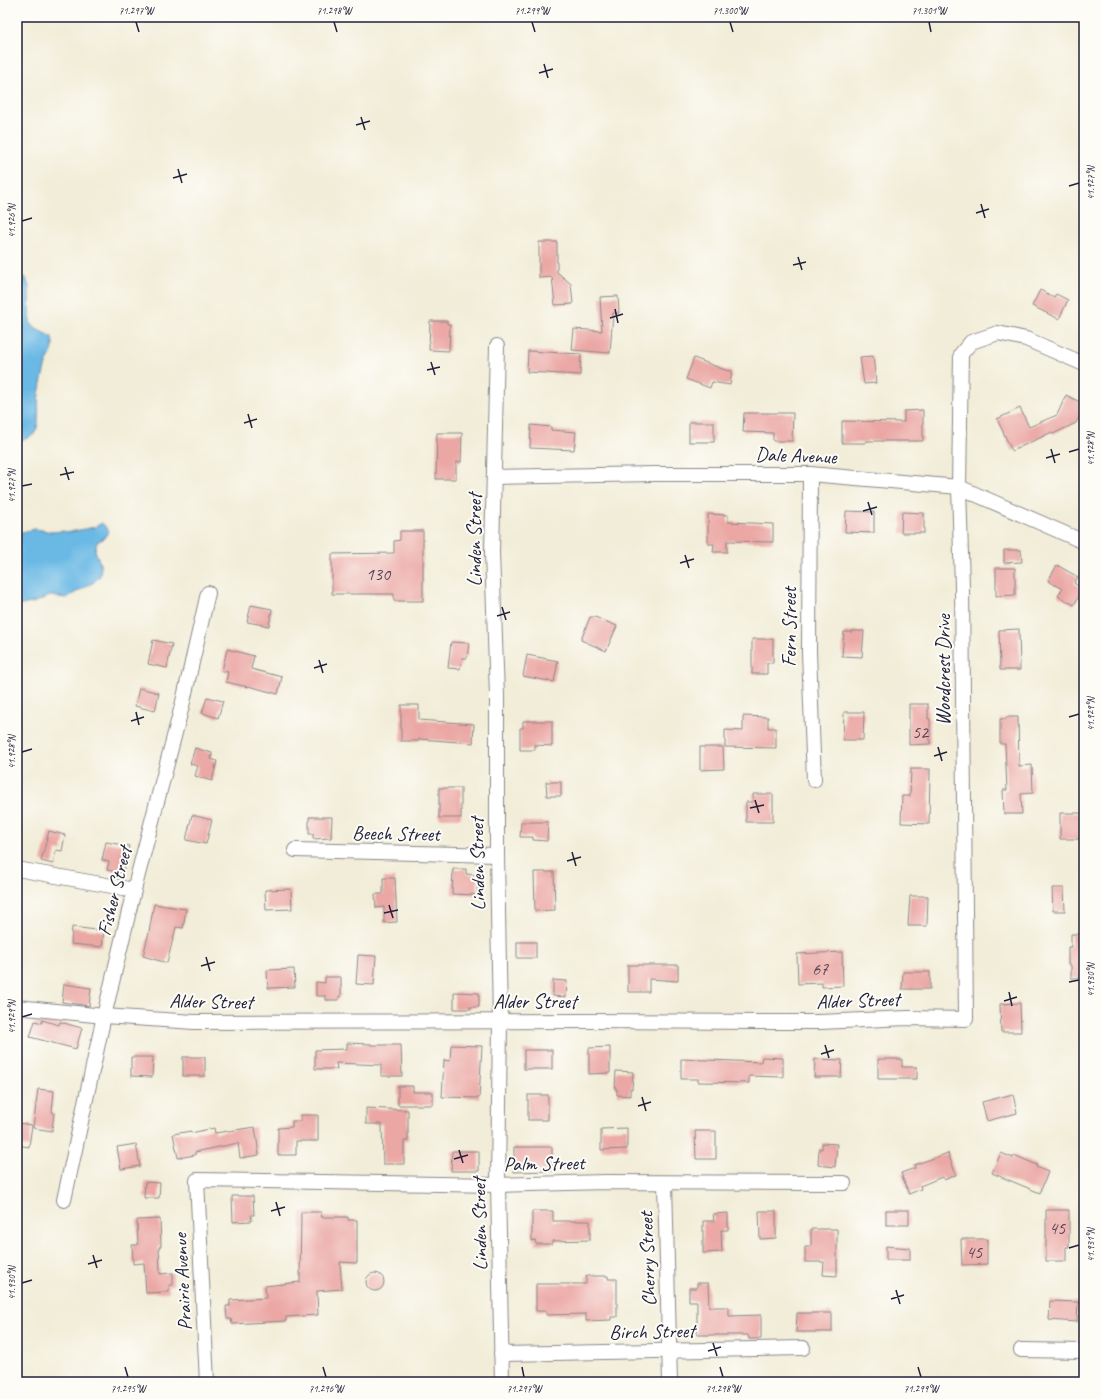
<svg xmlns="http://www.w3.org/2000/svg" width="1101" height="1399" font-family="Caveat,sans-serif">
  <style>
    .water { fill: #6bb9e5; stroke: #466e90 }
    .building { fill: #eba7a4 }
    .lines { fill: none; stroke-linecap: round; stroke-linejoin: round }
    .minor-casing { stroke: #8a888a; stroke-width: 16 }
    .minor { stroke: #fff; stroke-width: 14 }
    .ticks { fill: none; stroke: #22223b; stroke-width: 1.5 }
    .labels { text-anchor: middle; stroke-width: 4; stroke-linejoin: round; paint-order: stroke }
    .number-label { font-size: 18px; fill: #544355 }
    .street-label { font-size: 20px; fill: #22223b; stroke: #fdfcf7 }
    .neatline { fill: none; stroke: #22223b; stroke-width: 1.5 }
    .ticks-label { font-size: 10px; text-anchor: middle; fill: #22223b }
  </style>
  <rect width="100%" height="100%" fill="#fdfcf7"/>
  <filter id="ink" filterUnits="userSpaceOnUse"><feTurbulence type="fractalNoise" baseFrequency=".025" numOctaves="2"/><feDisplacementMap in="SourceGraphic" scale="8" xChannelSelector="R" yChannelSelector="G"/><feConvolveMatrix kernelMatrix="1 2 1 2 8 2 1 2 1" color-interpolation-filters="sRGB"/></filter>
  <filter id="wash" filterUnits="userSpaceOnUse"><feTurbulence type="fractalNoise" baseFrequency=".012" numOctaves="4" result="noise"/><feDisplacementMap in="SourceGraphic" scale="16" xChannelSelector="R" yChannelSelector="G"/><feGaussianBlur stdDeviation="0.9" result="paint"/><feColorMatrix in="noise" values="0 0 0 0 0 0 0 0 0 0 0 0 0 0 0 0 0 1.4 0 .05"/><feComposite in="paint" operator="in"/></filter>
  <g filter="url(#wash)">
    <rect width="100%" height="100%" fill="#f2edd8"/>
    <g class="water">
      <path d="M17,275L26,278L29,287L30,322L36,329L52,337C55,353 51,351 46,364C43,373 41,384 39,394C37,405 41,426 34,434C30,438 22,440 17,442Z"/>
      <polygon points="102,523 109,531 104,538 97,542 95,550 101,567 100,576 94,582 66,598 50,596 36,602 17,606 17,533 35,529 53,532 61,531 70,532 95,527"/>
    </g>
    <g id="blocks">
      <g class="building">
        <polygon points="539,242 557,242 557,272 571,284 573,304 555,305 552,277 539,278"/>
        <polygon points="1040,290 1054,297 1056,294 1068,300 1059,319 1032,306"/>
        <polygon points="618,296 619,313 613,313 610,353 572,350 574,329 602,331 600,297"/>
        <polygon points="430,321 447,321 447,324 450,324 449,351 429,350"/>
        <polygon points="528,351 581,354 580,375 527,372"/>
        <polygon points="873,356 876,383 864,384 860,357"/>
        <polygon points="694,358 725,370 732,371 730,385 712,382 710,388 686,379"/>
        <polygon points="1066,395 1084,404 1084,407 1076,423 1053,434 1052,432 1012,451 997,419 1020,408 1029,427 1057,415"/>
        <polygon points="923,410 923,441 866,441 866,443 842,443 842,421 904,422 904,411"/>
        <polygon points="744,413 793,413 792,441 773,441 773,433 743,432"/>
        <rect x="689" y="422" width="25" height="20"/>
        <polygon points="531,425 551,427 551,430 576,432 574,450 530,448"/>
        <polygon points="437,433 462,433 461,462 456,462 456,479 436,479"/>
        <polygon points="846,511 874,512 874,533 845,532"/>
        <polygon points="902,512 924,513 924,533 901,533"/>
        <polygon points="708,514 728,515 728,522 773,524 773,542 727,541 727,552 713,552 714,544 708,544"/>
        <polygon points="400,531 423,531 423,601 394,601 394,594 332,594 332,554 394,553 394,541 400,540"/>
        <polygon points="1004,550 1021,550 1022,562 1004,563"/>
        <polygon points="1057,565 1078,577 1074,583 1083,589 1074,605 1058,596 1062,589 1048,581"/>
        <polygon points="996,568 1015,568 1015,595 996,596"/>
        <polygon points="251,605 272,609 269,626 247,622"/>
        <polygon points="590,617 595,617 617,626 606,651 581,640"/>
        <polygon points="1019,629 1020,670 1000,670 999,630"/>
        <polygon points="852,631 864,631 862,657 842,656 844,632 852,632"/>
        <polygon points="752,639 773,639 773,663 767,663 767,674 752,674"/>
        <polygon points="153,640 172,644 167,668 148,664"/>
        <polygon points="451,642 469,643 467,658 462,658 460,669 448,668"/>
        <polygon points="227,649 254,656 251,669 282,677 278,694 248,686 248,687 226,682 228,672 222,671"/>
        <polygon points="527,655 558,661 554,682 523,676"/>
        <polygon points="139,688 159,693 155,711 135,706"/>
        <polygon points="207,697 223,701 218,718 202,713"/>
        <polygon points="909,704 928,704 928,719 930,719 930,744 909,745"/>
        <polygon points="401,705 419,705 419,720 474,724 473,743 419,739 419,741 401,741"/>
        <polygon points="844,712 864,712 863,740 843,740"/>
        <polygon points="743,716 768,717 768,728 776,728 776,748 725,747 725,730 743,731"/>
        <polygon points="1006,717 1018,717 1019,766 1032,765 1033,793 1021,794 1022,814 1004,814 1003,790 1007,790 1005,744 1000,744 1000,719 1006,719"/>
        <polygon points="523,721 552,721 552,746 535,745 535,750 520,750 520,728 523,728"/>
        <polygon points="700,747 723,747 724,769 700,770"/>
        <polygon points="195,748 212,753 211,759 217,761 212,781 195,776 198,766 190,764"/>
        <polygon points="911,769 930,769 929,824 901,823 902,796 910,796"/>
        <polygon points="546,782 561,782 561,796 547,796"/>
        <rect x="439" y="788" width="22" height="30"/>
        <polygon points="753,794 773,794 773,822 746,822 746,802 753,802"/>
        <polygon points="1060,813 1083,813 1082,839 1060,839"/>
        <polygon points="192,815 212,820 206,844 186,840"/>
        <polygon points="309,817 332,817 331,838 313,839 313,834 309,834"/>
        <polygon points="521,822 548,822 547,841 533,840 533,837 520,837"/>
        <polygon points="49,831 65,835 62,851 56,850 53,864 41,861"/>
        <polygon points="106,842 129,846 123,873 107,870 109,862 102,860"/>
        <polygon points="453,869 466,869 466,874 478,875 477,895 452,894"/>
        <polygon points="534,872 554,872 555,910 535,911"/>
        <polygon points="383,878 395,878 397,922 384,923 384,907 376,908 375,894 383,894"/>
        <polygon points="1052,888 1064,888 1065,911 1053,911"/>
        <polygon points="291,889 292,909 266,910 265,890"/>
        <polygon points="910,896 928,896 927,926 908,926"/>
        <polygon points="154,904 186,909 183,928 176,927 167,963 143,956 149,932"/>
        <polygon points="72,927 104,931 102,947 71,944"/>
        <polygon points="1071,934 1084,934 1084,978 1071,978 1071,965 1068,965 1068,947 1071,947"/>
        <rect x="517" y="942" width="19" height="16"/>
        <polygon points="842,952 843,986 822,987 822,983 798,984 797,954"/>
        <polygon points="358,955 376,956 374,985 356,984"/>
        <polygon points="628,965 678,965 678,981 649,979 649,992 628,992"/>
        <polygon points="294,969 295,987 268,988 267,970"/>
        <polygon points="903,972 930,972 930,989 902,989"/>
        <polygon points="325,977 341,977 341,997 339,996 339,1000 326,1000 326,996 316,996 316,982 325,983"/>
        <polygon points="553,980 567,981 566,997 553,996"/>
        <polygon points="64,984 91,988 89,1006 62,1002"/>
        <polygon points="454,992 479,993 479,1007 470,1007 470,1009 454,1009"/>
        <polygon points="1020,1003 1021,1032 1001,1032 1000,1004"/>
        <polygon points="42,1020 59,1025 60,1022 82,1028 76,1049 30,1037 35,1021 42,1023"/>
        <polygon points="347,1043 371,1044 371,1045 401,1045 402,1076 381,1076 381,1065 336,1063 337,1069 315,1069 315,1050 347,1049"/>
        <polygon points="451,1045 482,1046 479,1098 442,1097 444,1060 450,1061"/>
        <polygon points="610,1047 610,1073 589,1074 589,1048"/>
        <rect x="524" y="1050" width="28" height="19"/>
        <polygon points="131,1057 153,1057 152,1077 131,1076"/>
        <rect x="183" y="1057" width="22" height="19"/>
        <polygon points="762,1057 783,1058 783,1077 749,1076 749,1083 698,1082 698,1079 681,1079 681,1059 761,1062"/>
        <polygon points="815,1059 842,1060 841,1077 814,1077"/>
        <polygon points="878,1059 902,1059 902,1067 917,1067 917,1079 878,1079"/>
        <polygon points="616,1071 633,1072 632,1089 630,1089 630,1096 617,1095 617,1089 615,1089"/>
        <polygon points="398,1086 413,1086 413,1092 433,1092 433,1105 398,1105"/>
        <polygon points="38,1089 54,1091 52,1112 54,1113 52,1131 33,1128"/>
        <polygon points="1013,1094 1017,1113 987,1121 982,1102"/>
        <rect x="528" y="1095" width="20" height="25"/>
        <polygon points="366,1108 408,1110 408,1141 404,1141 404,1164 383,1164 382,1124 366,1124"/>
        <polygon points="300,1115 318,1115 318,1141 296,1141 296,1155 278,1155 278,1128 292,1127 292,1121 301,1121"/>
        <polygon points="17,1123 32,1125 29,1147 17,1145"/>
        <polygon points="255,1127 259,1155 240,1158 238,1143 195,1152 195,1155 178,1158 173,1134 191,1131 191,1133 214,1128 215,1133"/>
        <polygon points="627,1128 627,1149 601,1150 601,1129"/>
        <polygon points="695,1131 716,1131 716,1159 696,1159"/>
        <polygon points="822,1143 837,1144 835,1167 818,1165 819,1148 822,1149"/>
        <polygon points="136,1144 140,1166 121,1169 117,1147"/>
        <polygon points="514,1147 552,1147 552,1171 514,1172"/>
        <polygon points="452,1151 479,1151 479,1171 451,1171"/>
        <polygon points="948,1153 956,1175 944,1180 942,1177 920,1186 921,1189 909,1194 901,1173 915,1168 914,1165"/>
        <polygon points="1001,1153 1013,1158 1014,1155 1037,1165 1036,1167 1048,1172 1040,1193 992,1173"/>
        <polygon points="145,1182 160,1183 159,1198 144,1198"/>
        <polygon points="232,1196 253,1196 254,1215 251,1215 252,1221 233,1222"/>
        <rect x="886" y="1210" width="23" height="15"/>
        <polygon points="1046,1210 1069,1210 1069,1247 1066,1247 1066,1261 1046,1261"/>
        <polygon points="532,1211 553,1211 553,1221 590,1221 590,1240 552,1241 552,1244 536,1244 535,1240 532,1241"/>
        <polygon points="759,1211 776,1211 776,1238 760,1239"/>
        <polygon points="301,1212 322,1212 321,1217 348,1217 348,1220 357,1220 357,1263 340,1262 342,1289 317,1291 318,1315 286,1317 286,1321 232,1324 231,1319 227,1319 226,1306 230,1306 230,1300 266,1298 265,1286 300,1282"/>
        <polygon points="728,1213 728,1230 721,1230 722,1252 703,1253 703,1221 714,1221 713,1214"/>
        <polygon points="160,1219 161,1246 159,1247 160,1274 173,1273 173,1285 169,1285 169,1292 146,1293 144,1263 133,1264 132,1245 138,1245 137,1220"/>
        <polygon points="811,1229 837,1229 837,1276 823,1275 824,1262 805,1262 805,1247 811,1247"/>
        <polygon points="961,1239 987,1239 987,1264 962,1265"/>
        <polygon points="886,1246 910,1248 910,1260 886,1260"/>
        <circle cx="375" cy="1282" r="9"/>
        <polygon points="586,1276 608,1276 608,1279 617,1279 617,1317 611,1317 611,1320 586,1321 586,1314 546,1315 546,1311 536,1311 536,1284 586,1284"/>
        <polygon points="697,1283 708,1283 709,1307 729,1307 729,1316 761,1315 761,1339 749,1339 748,1335 697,1335 697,1301 689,1301 689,1288 697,1288"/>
        <polygon points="1050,1301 1078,1302 1077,1322 1049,1320"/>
        <polygon points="797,1313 832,1313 832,1332 796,1332"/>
      </g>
    </g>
  </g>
  <g filter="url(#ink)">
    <use href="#blocks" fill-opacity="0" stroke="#8a888a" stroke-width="1"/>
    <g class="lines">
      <defs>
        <g id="minor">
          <polyline points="497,346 492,552 497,696 497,855 500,1021 498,1185 502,1382"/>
          <polyline points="810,474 809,652 814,780"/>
          <polyline points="494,477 655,474 810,474 959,487 1084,542"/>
          <polyline points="295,850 497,855"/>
          <polyline points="17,869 134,890"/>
          <polyline points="17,1007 104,1016 194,1022 590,1021 762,1022 820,1022 907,1018 966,1019 962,587 959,487 961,354 971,342 998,333 1026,339 1084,364"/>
          <polyline points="665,1183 670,1382"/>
          <polyline points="64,1200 104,1016 134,890 182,706 208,593"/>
          <polyline points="1021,1350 1084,1351"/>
          <polyline points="501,1354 803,1348"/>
          <polyline points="207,1382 197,1180 498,1185 605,1182 844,1183"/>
        </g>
      </defs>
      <use href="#minor" class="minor-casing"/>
      <use href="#minor" class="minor"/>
    </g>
  </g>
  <path class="ticks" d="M136,22L139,32M334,22L337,32M532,22L535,32M730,22L733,32M929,22L931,32M544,64L548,78M539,73L553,69M361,117L365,130M356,125L370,121M178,169L182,183M173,178L187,174M1069,186L1079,183M981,204L985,218M976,213L989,209M22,221L32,218M798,257L802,270M793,265L806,262M615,309L618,323M610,318L623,314M431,362L435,375M427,370L440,367M248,414L252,428M244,423L257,419M1051,449L1055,463M1069,452L1079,449M1046,458L1060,454M65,467L69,480M60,475L74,472M22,486L32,484M868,502L872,515M863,511L877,507M685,555L689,568M680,563L694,559M502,607L506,620M497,616L510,612M319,660L323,673M314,668L327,664M136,712L139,725M1069,717L1079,714M131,721L144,717M938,747L942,761M22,752L32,749M934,756L947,752M755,800L759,813M750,808L764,805M572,852L576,866M567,861L581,857M389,905L393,918M384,913L398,910M206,957L210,971M201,966L215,962M1069,982L1079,980M1009,992L1012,1006M1004,1001L1017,997M22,1017L32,1014M825,1045L829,1058M821,1054L834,1050M642,1097L646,1111M638,1106L651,1102M459,1150L463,1163M454,1159L468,1155M276,1202L280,1216M271,1211L285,1207M1069,1248L1079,1245M93,1255L97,1268M88,1264L102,1260M22,1283L32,1280M896,1290L900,1304M891,1299L904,1295M713,1343L717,1356M708,1351L721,1347M125,1367L128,1377M323,1367L326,1377M522,1367L524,1377M720,1367L723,1377M918,1367L921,1377"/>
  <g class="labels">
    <g class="number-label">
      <text x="378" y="580">130</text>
      <text x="920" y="738">52</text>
      <text x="820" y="975">67</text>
      <text x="1057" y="1234">45</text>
      <text x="974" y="1258">45</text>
    </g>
    <g class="street-label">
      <text transform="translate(796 455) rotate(2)" y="7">Dale Avenue</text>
      <text transform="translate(474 540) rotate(-90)" y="7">Linden Street</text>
      <text transform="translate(789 627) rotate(-90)" y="7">Fern Street</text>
      <text transform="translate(943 670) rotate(-90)" y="7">Woodcrest Drive</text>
      <text transform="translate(396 833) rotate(1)" y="7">Beech Street</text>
      <text transform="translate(477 864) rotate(-91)" y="7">Linden Street</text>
      <text transform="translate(114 891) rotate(-76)" y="7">Fisher Street</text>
      <text transform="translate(858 1000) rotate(-2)" y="7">Alder Street</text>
      <text transform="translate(211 1001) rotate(1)" y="7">Alder Street</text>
      <text x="535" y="1008">Alder Street</text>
      <text transform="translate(544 1163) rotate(-1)" y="7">Palm Street</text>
      <text transform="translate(479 1224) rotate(-91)" y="7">Linden Street</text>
      <text transform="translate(647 1259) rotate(-92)" y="7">Cherry Street</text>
      <text transform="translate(182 1282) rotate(-93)" y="7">Prairie Avenue</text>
      <text transform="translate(652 1331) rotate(-1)" y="7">Birch Street</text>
    </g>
  </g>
  <rect width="1101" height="1399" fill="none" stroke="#fdfcf7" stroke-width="44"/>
  <rect x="22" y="22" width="1057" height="1355" class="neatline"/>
  <g class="ticks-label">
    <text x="136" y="14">71.297°W</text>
    <text x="334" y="14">71.298°W</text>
    <text x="532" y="14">71.299°W</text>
    <text x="730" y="14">71.300°W</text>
    <text x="929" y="14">71.301°W</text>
    <text transform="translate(1090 183) rotate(-90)" y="4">41.927°N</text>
    <text transform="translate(11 221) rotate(-90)" y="4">41.926°N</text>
    <text transform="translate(1090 449) rotate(-90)" y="4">41.928°N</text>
    <text transform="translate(11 486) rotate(-90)" y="4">41.927°N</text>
    <text transform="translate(1090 714) rotate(-90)" y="4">41.929°N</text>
    <text transform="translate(11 752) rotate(-90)" y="4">41.928°N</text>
    <text transform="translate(1090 980) rotate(-90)" y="4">41.930°N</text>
    <text transform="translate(11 1017) rotate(-90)" y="4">41.929°N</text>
    <text transform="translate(1090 1245) rotate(-90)" y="4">41.931°N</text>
    <text transform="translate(11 1283) rotate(-90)" y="4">41.930°N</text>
    <text x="128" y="1392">71.295°W</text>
    <text x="326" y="1392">71.296°W</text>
    <text x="524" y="1392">71.297°W</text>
    <text x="723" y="1392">71.298°W</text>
    <text x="921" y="1392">71.299°W</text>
  </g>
</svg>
